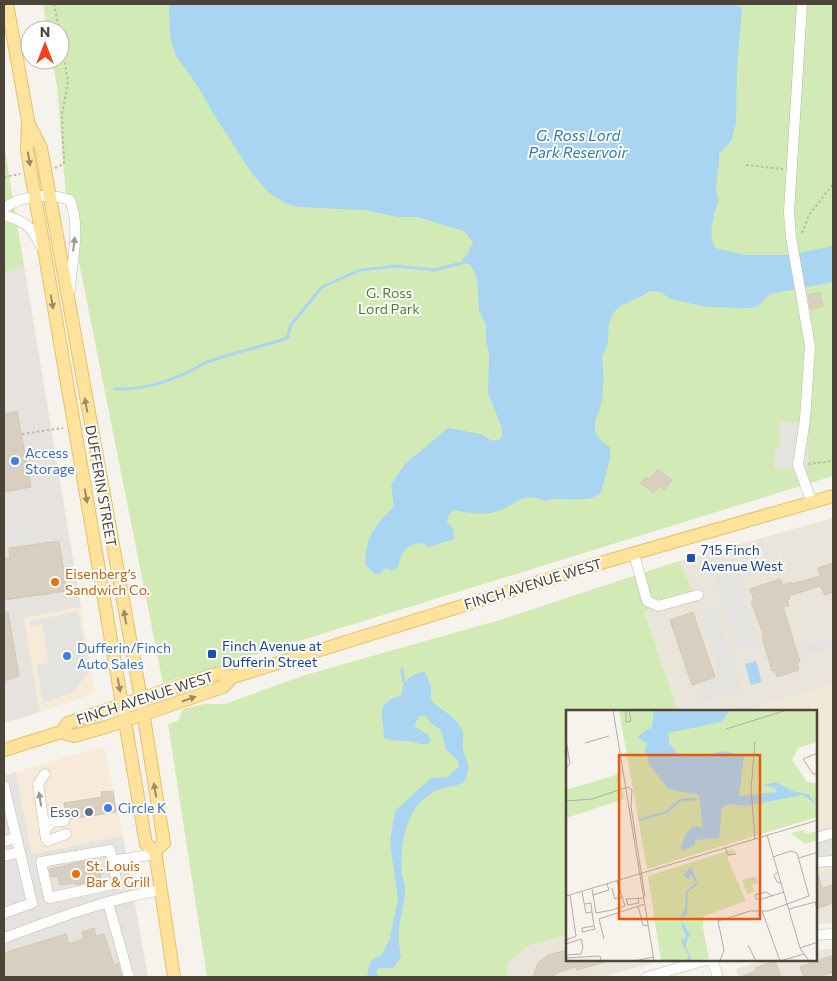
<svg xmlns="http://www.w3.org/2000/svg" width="837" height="981" font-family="Commissioner,sans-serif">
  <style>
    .residential { fill: #eae5da }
    .commercial { fill: #f7ead8 }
    .industrial { fill: #e6e2dd }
    .education { fill: #efe8d6 }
    .green { fill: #d2eab5 }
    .parking { fill: #e5e3e0 }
    .water { fill: #a9d4f2 }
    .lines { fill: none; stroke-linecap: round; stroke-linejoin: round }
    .stream { stroke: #a9d4f2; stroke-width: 3 }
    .building { fill: #d8cfc1; stroke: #d3c7b4 }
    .minor-casing { stroke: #c2bbae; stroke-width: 11 }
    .major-casing { stroke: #e6c16a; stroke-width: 14 }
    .path { stroke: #c4b79f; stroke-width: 2; stroke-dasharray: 2.5 2.5; stroke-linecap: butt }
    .minor { stroke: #fff; stroke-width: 10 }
    .major { stroke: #ffe39c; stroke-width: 12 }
    .oneway { fill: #9c8c66 }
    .oneway2 { fill: #9c9892 }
    .shop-dot { fill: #3f7fe0; stroke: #fff; stroke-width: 2 }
    .transit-dot { fill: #1a4fb4; stroke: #fff; stroke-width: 2 }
    .food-dot { fill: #e8710a; stroke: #fff; stroke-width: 2 }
    .service-dot { fill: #5c6f8a; stroke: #fff; stroke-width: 2 }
    .labels { text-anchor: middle; stroke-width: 4; stroke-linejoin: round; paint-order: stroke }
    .park-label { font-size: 14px; fill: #4a7f2a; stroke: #fff }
    .shop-label { font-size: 14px; fill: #366cbe; stroke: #fff; text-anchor: start }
    .street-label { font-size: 14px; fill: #4b4439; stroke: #fff }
    .transit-label { font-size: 14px; fill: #164399; stroke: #fff; text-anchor: start }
    .food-label { font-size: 14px; fill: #c56008; stroke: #fff; text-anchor: start }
    .service-label { font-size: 14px; fill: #4e5e75; stroke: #fff; text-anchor: end }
    .water-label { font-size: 15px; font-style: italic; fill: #2e7ab2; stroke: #fff }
    .inset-river { fill: none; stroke: #a9d4f2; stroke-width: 2.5 }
    .inset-road { fill: none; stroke: #b2ada4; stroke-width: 1 }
    .view { fill: #e8590c; fill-opacity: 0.15; stroke: #e8590c; stroke-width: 2.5 }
    .inset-edge { fill: none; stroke: #4b4439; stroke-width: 2.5 }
  </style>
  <rect width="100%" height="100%" fill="#f6f3ec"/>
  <g class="residential">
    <polygon points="833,518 833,684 746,711 678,711 644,611 694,593 679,561"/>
    <polygon points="833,870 833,923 816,924 816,871"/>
    <polygon points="567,932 567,960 665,960 601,977 486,977 482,959"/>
    <polygon points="833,949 833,977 739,977 736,969 765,960 816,960 816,950"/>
  </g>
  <g class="commercial">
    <polygon points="81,607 95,693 40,712 24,618"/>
    <polygon points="104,746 123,836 32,854 16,772"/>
  </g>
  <g class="industrial">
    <polygon points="24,265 81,607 24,618 40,712 4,723 4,272"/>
    <polygon points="16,772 32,854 123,836 148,977 4,977 4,776"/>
  </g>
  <polygon class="education" points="833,684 833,870 816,871 816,711 746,711"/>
  <g class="green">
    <polygon points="43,4 833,4 833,476 163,683 66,197 57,86 52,60 60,60 60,30 47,30"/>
    <polygon points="4,145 24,265 4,272"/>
    <polygon points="679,561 694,593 644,611 678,711 567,711 567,934 527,946 508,964 506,977 207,977 168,724 178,721 183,709 205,704 225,704 305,675 503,619"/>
  </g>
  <g class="parking">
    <polygon points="780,422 809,423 807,470 774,468 775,448 779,448"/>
    <polygon points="47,523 49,539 4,547 4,557 4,531"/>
    <polygon points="737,571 759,644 737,651 714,577"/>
    <polygon points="716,607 741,691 704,702 698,683 720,676 700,612"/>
    <polygon points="78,611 89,670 74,692 43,703 37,665 48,663 43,624 30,627 30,621"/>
    <polygon points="832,637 833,647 803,656 800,646"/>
    <polygon points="13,775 38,904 16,911 4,868 4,849 8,847 4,833 4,778"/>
    <polygon points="833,828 833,866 816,866 816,832"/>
    <polygon points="118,841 120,850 113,851 116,868 122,867 125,885 110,887 104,856 41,867 43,879 51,878 55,901 39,904 31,856"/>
  </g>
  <g class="water">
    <path d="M169,4H733L742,8L737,67L736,121L732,140L719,154C720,167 716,178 716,189C716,194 719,196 718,201C714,217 707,231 715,248L745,255H790L833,246V282L770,294L759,306L750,308L707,307L671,299L660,292L649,291C638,301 621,301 613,314C605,326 612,345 602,356C604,372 604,387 601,403C600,412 593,421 595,430C597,439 603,442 610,447V459L601,492C588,506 561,495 545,501C523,491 518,503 501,510C486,516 469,513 453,510L448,516L447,522L453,529L454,539L428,547L423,543C406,544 401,552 398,567L392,571L386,568L380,574H375L366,566C364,539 375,524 394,507L391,484L405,464L448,428L480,434L492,441L498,440L502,437V428L488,393L489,356L486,341V326L479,310L477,277L470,264L462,263L463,258L467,255L473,242L464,231L418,217H397L365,210L299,207L287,204L268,192L251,172L213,113L197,85L176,56L170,37Z"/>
    <polygon points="756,661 762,682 751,685 745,664"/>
    <path d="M425,671L431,686V700C441,711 459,717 463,733C464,738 462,744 463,749C467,765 472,764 464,782C455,787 445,787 436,791C406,804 399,846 402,875C403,881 406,887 405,893C402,919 395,930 401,957L393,968H379L376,971L378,977H367C370,965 367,960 381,956L390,938L398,900L390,842L395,811L431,778L447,777L459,767L458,761L446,749L441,730L430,722L426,716H419L414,726L428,735L431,742C422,748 417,741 408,741C398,741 393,741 384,738C384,715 373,704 402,695C402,679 411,676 425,671Z"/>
  </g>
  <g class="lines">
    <g class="stream">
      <path d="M115,389C142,390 166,383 190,371C196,369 201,364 207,362C233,353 259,347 285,339L288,337L290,326L322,287L360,270L397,266L434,270L462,263"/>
      <polyline points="402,670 404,682 406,683"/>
    </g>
  </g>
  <g class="building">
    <polygon points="820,292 823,306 811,309 808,295"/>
    <polygon points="17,411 31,487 4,492 4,414"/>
    <polygon points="658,469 672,480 664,490 659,486 653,493 641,483 646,477 649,480"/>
    <polygon points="59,541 67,591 4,600 4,559 10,558 9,548"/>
    <polygon points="833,563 833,592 825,595 820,586 789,596 790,599 787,600 789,606 783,607 800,662 797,663 799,670 777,677 775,670 772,671 762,637 764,636 751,602 754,601 750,589 780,579 783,585 791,582 792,584 820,576 818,568"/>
    <polygon points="8,612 19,676 4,681 4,613"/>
    <polygon points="693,612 715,677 692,685 670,620"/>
    <polygon points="113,791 116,812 71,819 66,815 64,803 102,797 101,792"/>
    <polygon points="85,861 85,865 99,863 101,879 76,885 75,883 60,885 58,876 51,877 50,869"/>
    <polygon points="816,874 818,874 822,888 833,885 833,903 816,909"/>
    <polygon points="94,928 96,936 104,934 114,965 118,963 122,977 4,977 4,953 66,934 69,944 84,939 82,932"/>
    <polygon points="567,950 567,960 605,960 605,962 577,970 576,967 558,972 552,977 533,977 538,963 548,955"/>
    <polygon points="831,956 833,972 819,977 804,977 800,967"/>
    <polygon points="775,961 781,977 740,977 756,971 755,968"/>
  </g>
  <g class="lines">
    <defs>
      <g id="minor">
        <polyline points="802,4 789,212 791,237 810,346 805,419 798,465 812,503"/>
        <path d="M4,208C23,195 49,193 70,200C81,228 72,260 70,289"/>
        <path d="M4,215C26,222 30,225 41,246"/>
        <polyline points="634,554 647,601 658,606 698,595"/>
        <polyline points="45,774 38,784 46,839 48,841 66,834"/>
        <polyline points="4,786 32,903 4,913"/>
        <polyline points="45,830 51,822 64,821"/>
        <polyline points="816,838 833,833"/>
        <polyline points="4,841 17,838"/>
        <polygon points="110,850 117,883 49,898 41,862"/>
        <polyline points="4,856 20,852"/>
        <polyline points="112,861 155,854"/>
        <polyline points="816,862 833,861"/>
        <polyline points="108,903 129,977"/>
        <polyline points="816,935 833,934"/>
        <path d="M4,938C55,919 107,899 161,890"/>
        <polyline points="712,960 718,977"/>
        <polyline points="647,977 706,960"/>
      </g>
      <g id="major">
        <path d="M7,4L28,120L27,150C65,381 106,612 146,844L155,851L174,977"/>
        <polyline points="29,124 41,148 141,699 164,843 155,851"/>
        <polyline points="61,732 68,723 219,673 233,677"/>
        <polyline points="4,750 61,732 74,736 106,727 223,687 233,677 597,564 833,496"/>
      </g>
    </defs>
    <use href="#minor" class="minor-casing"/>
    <use href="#major" class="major-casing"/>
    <g class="path">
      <polyline points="54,4 59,30"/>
      <polyline points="746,165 783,169"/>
      <polyline points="55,168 64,164 62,115 68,81 60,36"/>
      <polyline points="4,177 20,174"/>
      <polyline points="802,233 809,215 833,184"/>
      <polyline points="22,434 63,428"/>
      <polyline points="808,464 833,461"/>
    </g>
    <use href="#minor" class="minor"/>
    <use href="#major" class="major"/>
  </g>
  <defs><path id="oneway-solid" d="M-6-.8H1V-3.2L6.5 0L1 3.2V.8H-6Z" transform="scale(1.25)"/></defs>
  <g class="oneway">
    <use href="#oneway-solid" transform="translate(29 159) rotate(81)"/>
    <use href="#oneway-solid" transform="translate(52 302) rotate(81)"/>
    <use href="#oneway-solid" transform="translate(86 405) rotate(-101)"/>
    <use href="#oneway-solid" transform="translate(86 496) rotate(80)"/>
    <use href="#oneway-solid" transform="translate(125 617) rotate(-100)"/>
    <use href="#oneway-solid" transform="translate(119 685) rotate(79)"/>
    <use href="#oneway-solid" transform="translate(189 699) rotate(-19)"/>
    <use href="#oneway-solid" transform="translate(155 790) rotate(-99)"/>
  </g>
  <g class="oneway2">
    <use href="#oneway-solid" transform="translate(74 244) rotate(-83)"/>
    <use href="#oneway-solid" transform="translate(40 799) rotate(-99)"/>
  </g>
  <g class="shop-dot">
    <circle cx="15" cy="461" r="5"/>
    <circle cx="67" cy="656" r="5"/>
    <circle cx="108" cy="808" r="5"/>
  </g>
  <g class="transit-dot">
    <rect x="686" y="553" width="10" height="10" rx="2.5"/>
    <rect x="207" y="649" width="10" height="10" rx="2.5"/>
  </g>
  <g class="food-dot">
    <circle cx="55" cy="582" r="5"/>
    <circle cx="76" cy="874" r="5"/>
  </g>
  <circle class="service-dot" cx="89" cy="812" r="5"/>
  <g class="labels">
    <g class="park-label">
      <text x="389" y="298">G. Ross<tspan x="389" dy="16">Lord Park</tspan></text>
    </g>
    <g class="shop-label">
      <text x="25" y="458">Access<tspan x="25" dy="16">Storage</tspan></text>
      <text x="77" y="653">Dufferin/Finch<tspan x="77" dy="16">Auto Sales</tspan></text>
      <text x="118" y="813">Circle K</text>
    </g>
    <g class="street-label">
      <text transform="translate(101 486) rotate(80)" y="5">DUFFERIN STREET</text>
      <text transform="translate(533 584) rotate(-17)" y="5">FINCH AVENUE WEST</text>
      <text transform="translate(145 698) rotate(-18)" y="5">FINCH AVENUE WEST</text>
    </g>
    <g class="transit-label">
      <text x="701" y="555">715 Finch<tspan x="701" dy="16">Avenue West</tspan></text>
      <text x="222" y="651">Finch Avenue at<tspan x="222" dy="16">Dufferin Street</tspan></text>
    </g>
    <g class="food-label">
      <text x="65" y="579">Eisenberg’s<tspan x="65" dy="16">Sandwich Co.</tspan></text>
      <text x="86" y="871">St. Louis<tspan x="86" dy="16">Bar &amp; Grill</tspan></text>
    </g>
    <g class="service-label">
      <text x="79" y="817">Esso</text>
    </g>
    <g class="water-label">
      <text x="578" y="141">G. Ross Lord<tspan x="578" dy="17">Park Reservoir</tspan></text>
    </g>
  </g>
  <g transform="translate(566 710)">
    <rect width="251" height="251" fill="#f6f3ec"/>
    <path d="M53,0H251V32L232,38L226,50L241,72L251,73V107L81,159ZM53,64L58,89L0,108V80ZM237,120L239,124L251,121V130L239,134L225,123ZM167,139L170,144L161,147L180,191L138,206L137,218L143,249L95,251L82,166ZM190,166L192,173L185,175L189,181L181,184L176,170Z" fill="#d2eab5"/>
    <path d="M88,0H164L155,12L102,23L103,33L111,43L132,46L158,41L178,46L173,86L211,82L209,78L197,75L210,72L226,81L242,84L251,95L237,85L179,96L162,94L156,98L153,128L129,130V135L116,141L115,135L121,122L128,116L137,118L133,85L102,79L83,54L79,40L81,33L71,27L86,17ZM125,157L132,174L122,182L121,205L116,207L117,218L122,220L124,226L117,232L125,248L123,251H120L123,246L115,231L122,226L116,217L115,206L119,199L120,181L130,173L125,165L123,170L117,165Z" fill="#a9d4f2"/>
    <path class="inset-river" d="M73,110L101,102L114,90L131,89M117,214L121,225L118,238"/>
    <path class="inset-road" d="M47,0L88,251M60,0V12L65,11L63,0M160,19L221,0M0,30L4,54L0,58M189,32L185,80L189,129M19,33L43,26M252,43L237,49L247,64H252M0,91L26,89L62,77L66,80L65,97M65,97L79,187M201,125L234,238L243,251M159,137L162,145L170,144M233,148L252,142M212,162L208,165L211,172L215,173M46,178L49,189L57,187M26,179L30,203L46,200L59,196L51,171M16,182L20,203L26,202L28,216L16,218V222L29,219L28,216M27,185L43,180L41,174M0,186L252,110M206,186L200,182L189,185L190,189H196L218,182M72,189L73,193L62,195L60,189L78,188M19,194L25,193L26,202M72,196L77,215L83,216M223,199L249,192L250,196M196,201L214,251M38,229L33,209L79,194M0,230L10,226L4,185M0,234L15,229L17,237L15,244L0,245M182,235L190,251M234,238L252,232M0,248L34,246L35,251M69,251L87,247M154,251L158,240L152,211L184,201H202L243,186L231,143L225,141L207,147M214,251L238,244"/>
    <path class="view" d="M53,45H194V209H53Z"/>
    <rect width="251" height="251" class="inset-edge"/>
  </g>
  <rect width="837" height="981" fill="none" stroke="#4b4439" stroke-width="10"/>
  <g transform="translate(45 45)"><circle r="24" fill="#ffffff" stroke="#b7b4b0"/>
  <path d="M0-4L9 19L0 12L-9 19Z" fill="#fc3f1d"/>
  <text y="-8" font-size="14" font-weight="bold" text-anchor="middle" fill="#4b4439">N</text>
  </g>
</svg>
